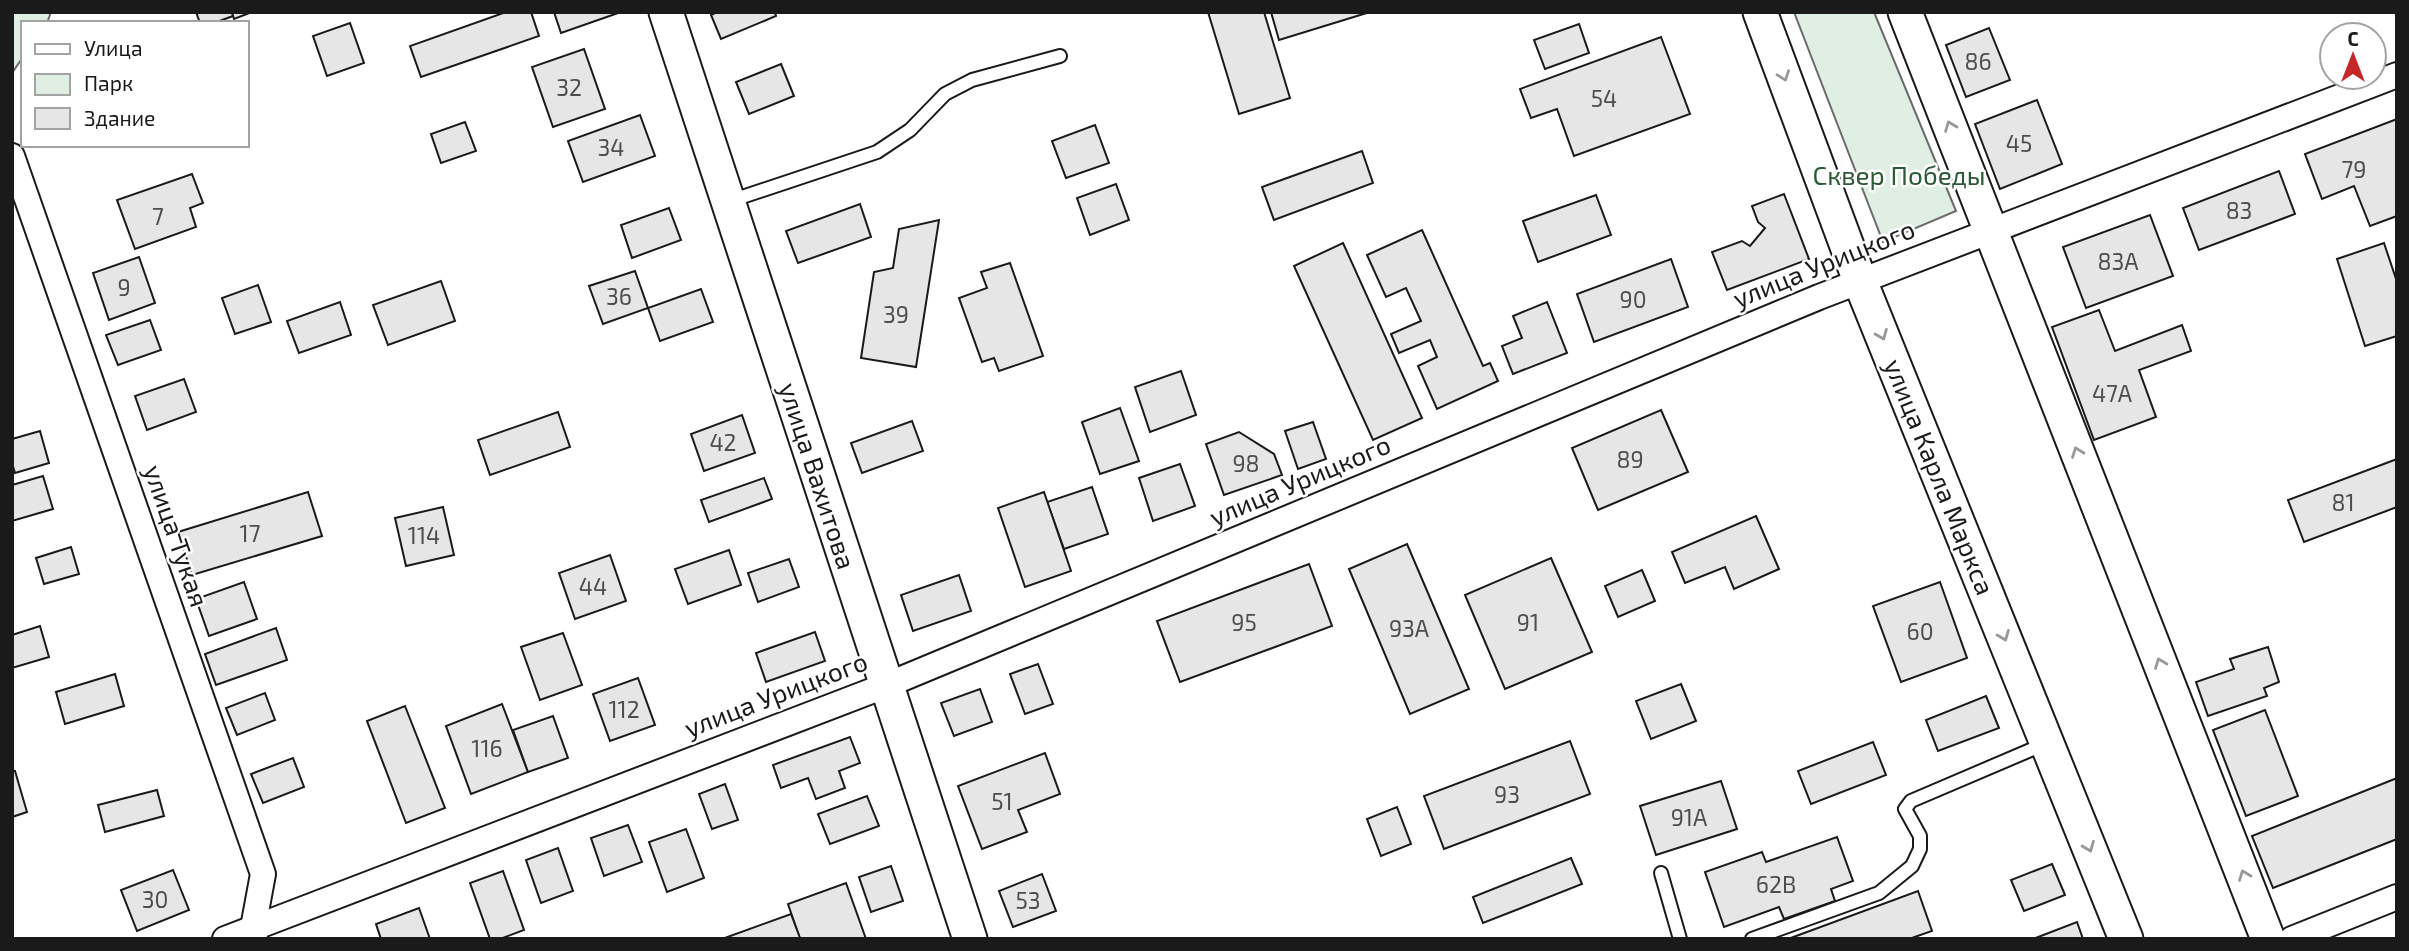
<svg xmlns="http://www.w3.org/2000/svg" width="2409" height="951" font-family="'Exo 2',sans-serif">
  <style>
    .green { fill: #e0efe3; stroke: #6a6a6a; stroke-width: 2 }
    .building { fill: #e6e6e6; stroke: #1a1a1a; stroke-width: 2 }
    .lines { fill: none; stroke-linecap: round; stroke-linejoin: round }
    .lane-casing { stroke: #1a1a1a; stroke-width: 16 }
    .street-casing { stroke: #1a1a1a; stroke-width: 28 }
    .secondary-casing { stroke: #1a1a1a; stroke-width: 37 }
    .lane { stroke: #fff; stroke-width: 12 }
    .street { stroke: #fff; stroke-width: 24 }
    .secondary { stroke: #fff; stroke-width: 33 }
    .oneway { stroke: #989898 }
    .labels { text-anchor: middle; stroke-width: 5; stroke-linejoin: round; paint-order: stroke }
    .number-label { font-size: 23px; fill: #4d4d4d }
    .park-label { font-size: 26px; fill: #2b5a34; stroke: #fff }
    .street-label { font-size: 26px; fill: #1a1a1a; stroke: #fff }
  </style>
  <rect width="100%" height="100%" fill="#fff"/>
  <g class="green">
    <polygon points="12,12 51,12 47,23 23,23 23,57 12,73"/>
    <polygon points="1794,12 1874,12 1956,211 1883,242"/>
  </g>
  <g class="building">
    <polygon points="196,12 232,12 233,16 214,23 200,23"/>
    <polygon points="232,12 252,12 234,19"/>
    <polygon points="506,12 531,12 539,36 421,77 410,46"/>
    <polygon points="554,12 621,12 561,33"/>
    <polygon points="717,12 775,12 776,16 721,39 711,15"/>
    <polygon points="1208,12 1264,12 1290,98 1239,114"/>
    <polygon points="1271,12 1370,12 1279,40"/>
    <polygon points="350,23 364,63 327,76 313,36"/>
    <polygon points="1579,24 1589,53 1545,69 1534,40"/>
    <polygon points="1989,28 2010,80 1966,97 1946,45"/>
    <polygon points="1661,37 1690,114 1574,156 1557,109 1531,118 1520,89"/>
    <polygon points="584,49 605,109 553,127 532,67"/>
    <polygon points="781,64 794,96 749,114 736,82"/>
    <polygon points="2037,100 2062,164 2000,189 1975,124"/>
    <polygon points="640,115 655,156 583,182 568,141"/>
    <polygon points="2397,119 2397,216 2370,226 2354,186 2322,199 2305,154"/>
    <polygon points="465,122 476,151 441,163 431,134"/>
    <polygon points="1095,125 1109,163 1066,178 1052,141"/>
    <polygon points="1362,151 1373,183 1274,220 1262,187"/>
    <polygon points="2279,171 2295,214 2199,250 2183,208"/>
    <polygon points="192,174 203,203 190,208 196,227 135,249 117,200"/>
    <polygon points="1116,184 1129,220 1090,235 1077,198"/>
    <polygon points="1784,194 1809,259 1727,290 1712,252 1742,241 1750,246 1765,228 1758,222 1752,206"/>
    <polygon points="1596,195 1611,235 1538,262 1523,221"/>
    <polygon points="860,204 871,237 798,263 786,231"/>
    <polygon points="669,208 681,240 632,258 621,225"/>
    <polygon points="2150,215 2173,276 2086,308 2063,247"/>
    <polygon points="939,220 916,367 861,358 874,272 893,268 899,229"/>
    <polygon points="1422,230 1483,366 1490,363 1498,381 1437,409 1418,366 1437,357 1430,340 1399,353 1391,334 1421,321 1406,288 1386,297 1367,255"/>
    <polygon points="1343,243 1422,418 1373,440 1294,266"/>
    <polygon points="2384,243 2397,282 2397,336 2365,346 2337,259"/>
    <polygon points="139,257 155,303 109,320 93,273"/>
    <polygon points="1671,259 1688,307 1594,342 1577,294"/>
    <polygon points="1010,263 1043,356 999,371 994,358 982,362 959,298 987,288 981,272"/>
    <polygon points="635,271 648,308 603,324 589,286"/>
    <polygon points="441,281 455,321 388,345 373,305"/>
    <polygon points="258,285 271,322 235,334 222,298"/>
    <polygon points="701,289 713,322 660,341 648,308"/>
    <polygon points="340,302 351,335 299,353 287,321"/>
    <polygon points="1547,302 1567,353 1513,374 1502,346 1522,338 1513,316"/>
    <polygon points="2099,310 2115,351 2182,325 2191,351 2139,370 2156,417 2094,440 2052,327"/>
    <polygon points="150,320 161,350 118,365 106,335"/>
    <polygon points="1181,371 1196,415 1150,432 1135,387"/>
    <polygon points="184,379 196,412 147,430 135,396"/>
    <polygon points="1120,408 1139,461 1100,474 1082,422"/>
    <polygon points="1661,410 1688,472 1598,510 1572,448"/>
    <polygon points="558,412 570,447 490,475 478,440"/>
    <polygon points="742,415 755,453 704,471 691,434"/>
    <polygon points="912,421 923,451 862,473 851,443"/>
    <polygon points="1313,422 1326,459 1298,469 1285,431"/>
    <polygon points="40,431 49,463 15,473 12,463 12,439"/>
    <polygon points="1239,432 1274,454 1282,475 1224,495 1206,444"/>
    <polygon points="2397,459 2397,507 2304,542 2288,500"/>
    <polygon points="1180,464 1195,506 1153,521 1139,478"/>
    <polygon points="43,476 53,509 12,521 12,485"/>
    <polygon points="764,478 772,499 709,522 701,500"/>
    <polygon points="1092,487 1108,534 1064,549 1047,502"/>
    <polygon points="308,492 322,536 192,575 178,532"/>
    <polygon points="1044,492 1071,571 1025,587 998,508"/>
    <polygon points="443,507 454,555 406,566 395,518"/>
    <polygon points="1756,516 1779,569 1734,589 1725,567 1685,583 1672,552"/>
    <polygon points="1407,544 1469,689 1410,714 1349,569"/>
    <polygon points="71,547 79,574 44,584 36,558"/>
    <polygon points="729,550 741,585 688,604 675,569"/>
    <polygon points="610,555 626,601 575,619 559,573"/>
    <polygon points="1551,558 1592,652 1505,689 1465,595"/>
    <polygon points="789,559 799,587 758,602 748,573"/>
    <polygon points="1309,564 1332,626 1180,682 1157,621"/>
    <polygon points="1642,570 1655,601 1618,617 1605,586"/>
    <polygon points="959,575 971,611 913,631 901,595"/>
    <polygon points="244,582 257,619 209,636 196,599"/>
    <polygon points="1940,582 1967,658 1901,682 1873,606"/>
    <polygon points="40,626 49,657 12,668 12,635"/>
    <polygon points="276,628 287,660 216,685 205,654"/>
    <polygon points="815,632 825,661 766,682 756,653"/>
    <polygon points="563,633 582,685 540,700 521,647"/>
    <polygon points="2268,647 2279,682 2264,688 2267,696 2208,716 2196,682 2234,669 2230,659"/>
    <polygon points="1038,664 1053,704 1025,714 1010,674"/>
    <polygon points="115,674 124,706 65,724 56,692"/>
    <polygon points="638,678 655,725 610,741 593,694"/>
    <polygon points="1681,684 1696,721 1651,739 1636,701"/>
    <polygon points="980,689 992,722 954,736 941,703"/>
    <polygon points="265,693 275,720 237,735 226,708"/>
    <polygon points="1986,696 1999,728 1938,751 1926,720"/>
    <polygon points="502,704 528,772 471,794 446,726"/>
    <polygon points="405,706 445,808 406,823 367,721"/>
    <polygon points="2265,710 2298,796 2246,816 2213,730"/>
    <polygon points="553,716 568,758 528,772 513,730"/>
    <polygon points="850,737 860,763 839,771 845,788 816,799 808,778 781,788 773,765"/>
    <polygon points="1570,741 1590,794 1444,849 1424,796"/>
    <polygon points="1873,742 1886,775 1811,804 1798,771"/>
    <polygon points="1045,753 1060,794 1018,810 1027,832 982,849 958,786"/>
    <polygon points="293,758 304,787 263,803 251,774"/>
    <polygon points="12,771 15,771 27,812 12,817"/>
    <polygon points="2397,778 2397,839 2273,888 2252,836"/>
    <polygon points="1721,781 1737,829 1656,855 1640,806"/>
    <polygon points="725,784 738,820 712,829 699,794"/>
    <polygon points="157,790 164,816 105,832 98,805"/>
    <polygon points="867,796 879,826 830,844 818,814"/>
    <polygon points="1397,807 1411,844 1381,856 1367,819"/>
    <polygon points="628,825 642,862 604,876 591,838"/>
    <polygon points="686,829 704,878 667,892 649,842"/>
    <polygon points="1837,837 1853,881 1831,889 1835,901 1784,919 1779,907 1724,927 1705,872 1762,852 1766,862"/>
    <polygon points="558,848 573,891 541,903 526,860"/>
    <polygon points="1571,858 1582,884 1483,923 1473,897"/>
    <polygon points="2052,864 2065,895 2024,911 2011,880"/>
    <polygon points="891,866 903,901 871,912 859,877"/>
    <polygon points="173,870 189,910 137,931 121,890"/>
    <polygon points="503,871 524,930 500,939 490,939 470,883"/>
    <polygon points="1042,874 1056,911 1013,927 999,891"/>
    <polygon points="846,883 866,939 800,939 788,904"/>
    <polygon points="1918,891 1932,931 1909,939 1788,939"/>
    <polygon points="419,908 430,939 381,939 376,924"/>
    <polygon points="791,914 800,938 722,939"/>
    <polygon points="2077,922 2083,939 2033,939"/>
  </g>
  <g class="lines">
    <defs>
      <g id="lane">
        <polyline points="730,201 877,152 910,130 945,94 972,80 1060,56"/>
        <polyline points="1661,873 1680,939"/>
        <polyline points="1752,939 1879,893 1912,866 1920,849 1920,836 1905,809 1911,801 2047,743"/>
      </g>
      <g id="street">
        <polyline points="12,156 263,874 253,928 255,939"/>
        <polyline points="225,939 887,685 1819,297 2397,75"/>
        <polyline points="2292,939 2397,897"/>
      </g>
      <g id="secondary">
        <polyline points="666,12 970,939"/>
        <polyline points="1760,12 1860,281 2126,939"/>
        <polyline points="1905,12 2268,939"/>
      </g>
    </defs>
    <use href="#lane" class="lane-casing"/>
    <use href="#street" class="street-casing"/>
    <use href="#secondary" class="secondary-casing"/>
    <use href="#lane" class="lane"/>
    <use href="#street" class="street"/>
    <use href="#secondary" class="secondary"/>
  </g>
  <defs><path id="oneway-chevron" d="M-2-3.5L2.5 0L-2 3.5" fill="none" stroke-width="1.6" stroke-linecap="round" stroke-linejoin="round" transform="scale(1.75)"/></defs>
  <g class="oneway">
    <use href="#oneway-chevron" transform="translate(1784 76) rotate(70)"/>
    <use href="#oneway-chevron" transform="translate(1950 126) rotate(-111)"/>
    <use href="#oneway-chevron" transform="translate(1882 335) rotate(68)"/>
    <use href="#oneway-chevron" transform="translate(2077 452) rotate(-111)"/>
    <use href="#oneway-chevron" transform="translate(2004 636) rotate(68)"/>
    <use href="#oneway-chevron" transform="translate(2160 663) rotate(-111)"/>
    <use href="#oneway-chevron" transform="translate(2089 847) rotate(68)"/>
    <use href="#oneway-chevron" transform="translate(2244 875) rotate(-111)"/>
  </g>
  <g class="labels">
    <g class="number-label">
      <text x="1978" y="70">86</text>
      <text x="569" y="96">32</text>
      <text x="1604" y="107">54</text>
      <text x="2019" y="152">45</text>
      <text x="611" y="156">34</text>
      <text x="2354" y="178">79</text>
      <text x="2239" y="219">83</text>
      <text x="158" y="225">7</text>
      <text x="2118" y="270">83А</text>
      <text x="124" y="296">9</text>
      <text x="619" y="305">36</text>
      <text x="1633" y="308">90</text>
      <text x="896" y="323">39</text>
      <text x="2112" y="402">47А</text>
      <text x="723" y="451">42</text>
      <text x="1630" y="468">89</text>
      <text x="1246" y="472">98</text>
      <text x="2343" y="511">81</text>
      <text x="250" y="542">17</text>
      <text x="424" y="544">114</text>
      <text x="593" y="595">44</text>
      <text x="1244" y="631">95</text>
      <text x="1528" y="631">91</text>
      <text x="1409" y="637">93А</text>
      <text x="1920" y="640">60</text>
      <text x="624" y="718">112</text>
      <text x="487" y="757">116</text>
      <text x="1507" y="803">93</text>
      <text x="1002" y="810">51</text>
      <text x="1689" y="826">91А</text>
      <text x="1776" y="893">62В</text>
      <text x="155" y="908">30</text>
      <text x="1028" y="909">53</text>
    </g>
    <g class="park-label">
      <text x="1899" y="185">Сквер Победы</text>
    </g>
    <g class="street-label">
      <text transform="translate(1824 264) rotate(-22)" y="9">улица Урицкого</text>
      <text transform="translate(817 476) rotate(72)" y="9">улица Вахитова</text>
      <text transform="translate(1939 477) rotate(68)" y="9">улица Карла Маркса</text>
      <text transform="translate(1300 481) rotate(-23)" y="9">улица Урицкого</text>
      <text transform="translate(176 536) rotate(71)" y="9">улица Тукая</text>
      <text transform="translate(776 695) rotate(-21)" y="9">улица Урицкого</text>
    </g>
  </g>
  <rect width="2409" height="951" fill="none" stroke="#1a1a1a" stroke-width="28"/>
  <rect x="21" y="21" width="228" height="126" fill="#ffffff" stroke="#a3a3a3" stroke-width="2"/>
  <rect x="35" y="44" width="35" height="10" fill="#ffffff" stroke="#a3a3a3" stroke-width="2"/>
  <text x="84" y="56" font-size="21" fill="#1a1a1a">Улица</text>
  <rect x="35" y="74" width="35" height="21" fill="#e0efe3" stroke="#a3a3a3" stroke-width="2"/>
  <text x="84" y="91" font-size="21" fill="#1a1a1a">Парк</text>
  <rect x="35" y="108" width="35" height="21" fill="#e6e6e6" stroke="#a3a3a3" stroke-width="2"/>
  <text x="84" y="126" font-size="21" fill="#1a1a1a">Здание</text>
  <g transform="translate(2353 56)"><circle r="33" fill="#ffffff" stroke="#a3a3a3" stroke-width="2"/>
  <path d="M0-5L12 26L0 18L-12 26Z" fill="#c62828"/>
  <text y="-10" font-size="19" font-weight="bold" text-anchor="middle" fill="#1a1a1a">С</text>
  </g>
</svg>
